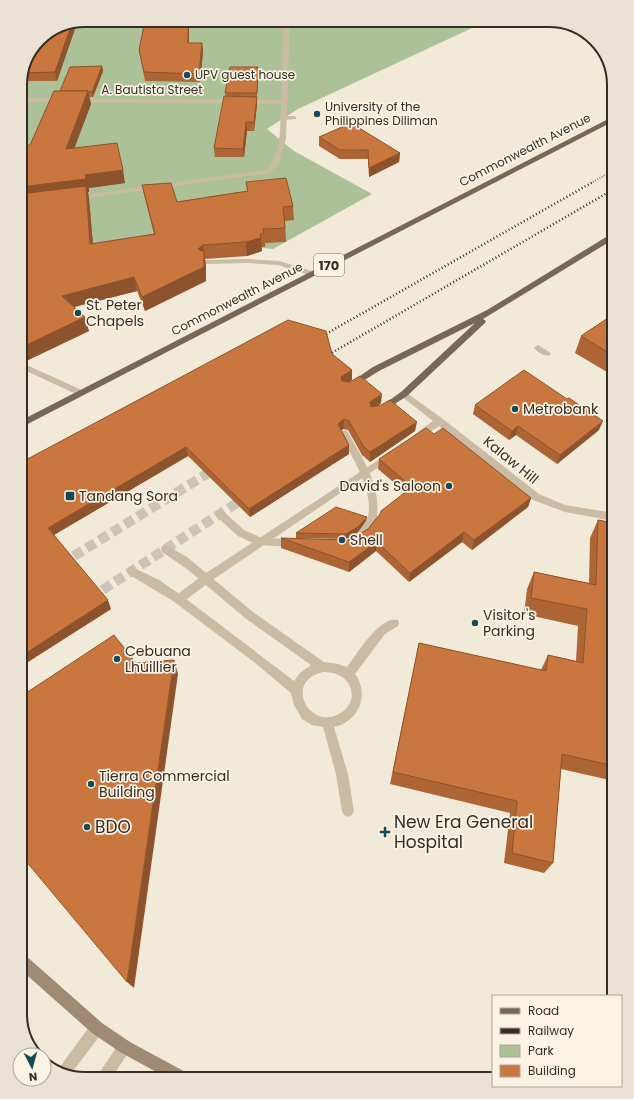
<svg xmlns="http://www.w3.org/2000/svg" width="634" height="1099" font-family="Poppins,sans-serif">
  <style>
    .green { fill: #adc198 }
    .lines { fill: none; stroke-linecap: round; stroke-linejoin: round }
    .primary-tunnel { stroke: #ccc4b4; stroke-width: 10; stroke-dasharray: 10 5; stroke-linecap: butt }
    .service { fill: #cabba4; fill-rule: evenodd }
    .minor { fill: #cabba4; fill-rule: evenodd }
    .secondary { fill: #9e8a75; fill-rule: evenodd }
    .primary { fill: #786756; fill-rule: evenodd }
    .rail-far1 { stroke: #352d26; stroke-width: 2; stroke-dasharray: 0.5 2; stroke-linecap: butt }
    .rail { stroke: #352d26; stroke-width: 2.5; stroke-dasharray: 1 2.5; stroke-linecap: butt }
    .wall { fill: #ad6536 }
    .shaded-wall { fill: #8d532c }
    .building { fill: #c9763f; stroke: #8d532c }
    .poi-dot { fill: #1a4a57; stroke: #faf3e4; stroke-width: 1.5 }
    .labels { text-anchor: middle; stroke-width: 3.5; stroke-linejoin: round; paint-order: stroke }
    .far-poi-label { font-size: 12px; fill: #352d26; stroke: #faf3e4; text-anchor: start }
    .far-street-label { font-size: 12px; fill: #352d26; stroke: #faf3e4 }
    .shield { fill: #faf3e4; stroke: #70685f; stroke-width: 1 }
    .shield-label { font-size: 13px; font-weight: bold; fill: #352d26 }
    .poi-label { font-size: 14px; fill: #352d26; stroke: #faf3e4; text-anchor: start }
    .street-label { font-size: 14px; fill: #352d26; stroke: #faf3e4 }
    .near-poi-label { font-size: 17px; fill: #352d26; stroke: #faf3e4; text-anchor: start }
    .rim { fill: none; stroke: #352d26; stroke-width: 2 }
  </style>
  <rect width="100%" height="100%" fill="#f2ead8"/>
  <polygon class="green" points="85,20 487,20 420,24 485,22 298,109 267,129 294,151 372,194 273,249 215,243 20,268 20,81 39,39"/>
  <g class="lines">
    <g class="primary-tunnel">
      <polyline points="61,564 218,467"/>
      <polyline points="90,598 246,497"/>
    </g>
    <g class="service">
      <polygon points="294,116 296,117 296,119 284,120 281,118 284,116"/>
      <polygon points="248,259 279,261 315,272 316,274 312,276 278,265 248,263 205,264 201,262 205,260"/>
      <path d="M538,345L551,353L550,355C545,357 537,352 534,348Z"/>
      <polygon points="20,362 84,391 85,393 81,396 78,395 20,368"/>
      <path d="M344,430L347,431C362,457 387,494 374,526C371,533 364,539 357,542L353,541L352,538C356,529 366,527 368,516C374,490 351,455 339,433Z"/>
      <polygon points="220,510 223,511 244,530 262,538 295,539 299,540 300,543 299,546 295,547 257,545 238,536 217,517 215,514 217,511"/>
      <path d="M166,545L187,557L253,612L324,662L338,664L347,667C356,655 381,614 398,620L399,623L398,626L385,634L355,674C370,694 359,722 334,727L348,774L354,811L352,815L348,817L344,815L342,811L336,774L323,727L312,725L302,719L294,705L291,693L254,662L173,601L128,574L127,571L128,568L132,567L159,580L181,595L294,681L300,673L311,665L245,618L187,569L162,552L161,549L162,546ZM323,672C354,671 362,704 337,715C308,728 284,681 323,672Z"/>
    </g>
    <g class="minor">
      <path d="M284,20H290L286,138L279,164L270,173L73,200V196H76L266,170C282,154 280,126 281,104L20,102V98L281,100Z"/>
      <polygon points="404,391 443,419 539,494 565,505 614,513 614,521 565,512 533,500 439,426 420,439 414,439 412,437 414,435 433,421 401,396 400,394"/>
      <polygon points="389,453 394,456 392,458 211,581 183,602 179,603 175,602 174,599 175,596 203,575"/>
      <polygon points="97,1021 102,1023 104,1028 102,1033 70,1075 57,1071 92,1023"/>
      <polygon points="125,1040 130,1042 132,1047 111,1079 95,1079 120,1042"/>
    </g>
    <polygon class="secondary" points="20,953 25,955 102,1023 130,1042 189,1074 191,1079 169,1079 120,1052 92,1033 20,969"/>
    <g class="primary">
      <polygon points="614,116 614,121 20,428 20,421"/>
      <polygon points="611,234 614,234 614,239 483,319 486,321 485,323 407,396 384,411 381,412 377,409 401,392 475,323 379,371 355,386 352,387 348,384 373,367 487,310"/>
    </g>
    <polyline class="rail-far1" points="591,183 614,170"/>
    <g class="rail">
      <polyline points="317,339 593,182"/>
      <polyline points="323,358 614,189"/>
    </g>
  </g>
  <g class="wall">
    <polygon points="85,20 92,20 93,25 76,26 57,81 20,81 39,39"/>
    <polygon points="132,20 189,20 189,43 202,43 203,51 200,82 145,81 139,50 145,21 133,22"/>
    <polygon points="102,66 103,71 93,97 89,97 91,104 74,148 125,183 89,188 89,192 88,192 89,199 93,244 154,234 145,198 142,185 177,202 247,191 246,182 293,206 294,220 285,221 286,242 265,243 265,247 261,247 262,251 247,256 205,259 206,281 145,311 137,291 74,307 89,331 24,362 20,360 20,147 30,145 60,91"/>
    <polygon points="258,67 257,98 257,105 254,131 247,131 244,157 215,157 214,148 226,96 225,93"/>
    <polygon points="319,137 400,153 399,162 369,177 368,159 340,159 319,146"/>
    <polygon points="614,314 614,376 612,375 575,353 581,336"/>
    <polygon points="332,354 352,370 352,380 349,382 381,403 378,406 415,431 370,462 362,455 348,430 343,429 341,430 349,445 349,454 250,517 188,456 54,535 111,609 20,667 20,463"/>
    <polygon points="475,405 599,430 557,464 516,435 509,440 473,414"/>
    <polygon points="434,434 531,498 528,507 472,550 462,542 409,582 376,551 349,572 281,548 281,538 348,540 368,529 405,492 378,469 379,459"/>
    <polygon points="598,520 614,523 614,781 561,769 553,863 544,873 504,863 510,813 390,784 419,643 541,670 548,655 576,661 578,626 524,614 527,589 534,572 589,583 590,538"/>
    <polygon points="366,521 358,532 346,539 296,538 296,533"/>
    <polygon points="614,807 614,858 611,858"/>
  </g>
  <g class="shaded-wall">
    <polygon points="188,20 189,20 189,52 188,43"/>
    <polygon points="75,24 76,26 57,81 55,72 71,26"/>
    <polygon points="202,43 203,51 200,82 199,74"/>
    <polygon points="102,66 103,71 93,97 92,92"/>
    <polygon points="88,91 91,104 69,163 66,149"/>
    <polygon points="257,97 257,105 254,131 254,122"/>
    <polygon points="246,122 247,131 244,157 243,149"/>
    <polygon points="400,153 399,162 369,177 369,168"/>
    <polygon points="123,170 125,183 89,188 89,192 88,192 89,199 94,258 20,201 20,187 85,175"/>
    <polygon points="261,238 262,251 247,256 246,242"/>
    <polygon points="203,245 206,265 206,281 145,311 142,297"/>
    <polygon points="134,277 137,291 66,309 62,296"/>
    <polygon points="85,317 89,331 24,362 20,352 20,348"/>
    <polygon points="352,370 352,380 341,387 341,377"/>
    <polygon points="382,394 381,403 369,412 370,402"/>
    <polygon points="344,419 343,429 338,434 338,424"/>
    <polygon points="603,421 599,430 557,464 560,455"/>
    <polygon points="417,422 415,431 370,462 370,452"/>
    <polygon points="518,426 516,435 509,440 512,431"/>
    <polygon points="349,445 349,454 250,517 249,509"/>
    <polygon points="186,447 188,456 52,536 48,528"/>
    <polygon points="531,498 528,507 472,550 474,540"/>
    <polygon points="367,517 366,521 358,532 346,539 346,534"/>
    <polygon points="464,532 462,542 409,582 410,573"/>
    <polygon points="377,542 376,551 349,572 349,562"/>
    <polygon points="108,600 111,609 20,667 20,657"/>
    <polygon points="174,660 178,674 134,988 127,982"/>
  </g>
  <g class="building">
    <polygon points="145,20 188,20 188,43 202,43 199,74 144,72 139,50"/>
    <polygon points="71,26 55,72 24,73 39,39"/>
    <polygon points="102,66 92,92 88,92 88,91 60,91 70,67"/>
    <polygon points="230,67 258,67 257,93 225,93"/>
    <polygon points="54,91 88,91 66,149 117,143 123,170 85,175 86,179 20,187 20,147 30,145"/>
    <polygon points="224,96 257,97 254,122 246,122 243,149 214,148"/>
    <polygon points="351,123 400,153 369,168 368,150 340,150 319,137"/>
    <polygon points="286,178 293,206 283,207 285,228 263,229 264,233 260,234 261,238 246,242 203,245 198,249 204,252 204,267 142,297 134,277 62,296 85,317 20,348 20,194 86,186 90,244 155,234 142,185 171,183 177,202 248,191 246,182"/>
    <polygon points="614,314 614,356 581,336"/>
    <polygon points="288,320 326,331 332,354 352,370 341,377 342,381 350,382 360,376 382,394 370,402 371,407 381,405 390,400 417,422 370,452 363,446 349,421 344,419 338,424 349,445 249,509 186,447 48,528 108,600 20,657 20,463"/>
    <polygon points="524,370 567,399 569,398 603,421 560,455 518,426 512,431 475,405"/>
    <polygon points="426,428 434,434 443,428 531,498 474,540 464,532 410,573 377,542 349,562 281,538 348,540 368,529 380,514 381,511 412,487 379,459"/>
    <polygon points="336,507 367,517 358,527 346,534 296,533"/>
    <polygon points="598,520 614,523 614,766 562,754 553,863 512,853 517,801 393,772 419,643 546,671 548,655 583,663 587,609 531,598 534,572 596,585"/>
    <polygon points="114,635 136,663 174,660 127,982 20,854 20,697"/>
  </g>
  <g class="poi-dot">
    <circle cx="187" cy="75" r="4"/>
    <circle cx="317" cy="114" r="4"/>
    <circle cx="78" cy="313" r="4"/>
    <circle cx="515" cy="409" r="4"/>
    <circle cx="449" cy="486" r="4"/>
    <rect x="65" y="491" width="10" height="10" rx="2"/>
    <circle cx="342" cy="540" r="4"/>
    <circle cx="475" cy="623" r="4"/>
    <circle cx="117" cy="659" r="4"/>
    <circle cx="91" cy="784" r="4"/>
    <circle cx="87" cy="827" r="4"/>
    <path d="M383 826h4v4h4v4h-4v4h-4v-4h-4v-4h4z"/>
  </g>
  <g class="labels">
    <g class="far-poi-label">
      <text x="195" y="79">UPV guest house</text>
      <text x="325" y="111">University of the<tspan x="325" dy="14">Philippines Diliman</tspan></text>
    </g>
    <g class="far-street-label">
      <text x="152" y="94">A. Bautista Street</text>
      <text transform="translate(525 150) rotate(-27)" y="4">Commonwealth Avenue</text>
      <text transform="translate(237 299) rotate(-27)" y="4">Commonwealth Avenue</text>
    </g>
    <rect class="shield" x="314" y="254" width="30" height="22" rx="3"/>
    <g class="shield-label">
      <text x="329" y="270">170</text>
    </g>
    <g class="poi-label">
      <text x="86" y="310">St. Peter<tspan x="86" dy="16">Chapels</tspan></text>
      <text x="523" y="414">Metrobank</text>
      <text x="441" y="491" text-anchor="end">David's Saloon</text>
      <text x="79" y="501">Tandang Sora</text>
      <text x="350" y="545">Shell</text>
      <text x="483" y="620">Visitor's<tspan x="483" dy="16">Parking</tspan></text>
      <text x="125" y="656">Cebuana<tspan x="125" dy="16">Lhuillier</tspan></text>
      <text x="99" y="781">Tierra Commercial<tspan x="99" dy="16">Building</tspan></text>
    </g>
    <g class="street-label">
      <text transform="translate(511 460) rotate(39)" y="5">Kalaw Hill</text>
    </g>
    <g class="near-poi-label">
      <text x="394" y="828">New Era General<tspan x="394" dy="20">Hospital</tspan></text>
      <text x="95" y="833">BDO</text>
    </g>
  </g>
  <path d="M0 0H634V1099H0ZM85 27H549A58 58 0 0 1 607 85V1014A58 58 0 0 1 549 1072H85A58 58 0 0 1 27 1014V85A58 58 0 0 1 85 27Z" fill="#eae3d5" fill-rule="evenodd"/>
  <path class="rim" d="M85 27H549A58 58 0 0 1 607 85V1014A58 58 0 0 1 549 1072H85A58 58 0 0 1 27 1014V85A58 58 0 0 1 85 27Z"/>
  <rect x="492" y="995" width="130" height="92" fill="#faf3e4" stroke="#aba498"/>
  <rect x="500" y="1008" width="20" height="6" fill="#786756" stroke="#aba498"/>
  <text x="528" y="1015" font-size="12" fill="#352d26">Road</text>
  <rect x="500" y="1028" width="20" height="6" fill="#352d26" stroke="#aba498"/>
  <text x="528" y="1035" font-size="12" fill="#352d26">Railway</text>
  <rect x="500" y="1045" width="20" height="12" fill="#adc198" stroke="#aba498"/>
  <text x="528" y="1055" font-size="12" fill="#352d26">Park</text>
  <rect x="500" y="1065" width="20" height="12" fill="#c9763f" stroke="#aba498"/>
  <text x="528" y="1075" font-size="12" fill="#352d26">Building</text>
  <g transform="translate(32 1067) rotate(174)"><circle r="19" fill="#faf3e4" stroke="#aba498"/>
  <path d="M0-3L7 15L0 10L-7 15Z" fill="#1a4a57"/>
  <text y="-6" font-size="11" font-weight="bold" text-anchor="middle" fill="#352d26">N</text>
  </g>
</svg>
